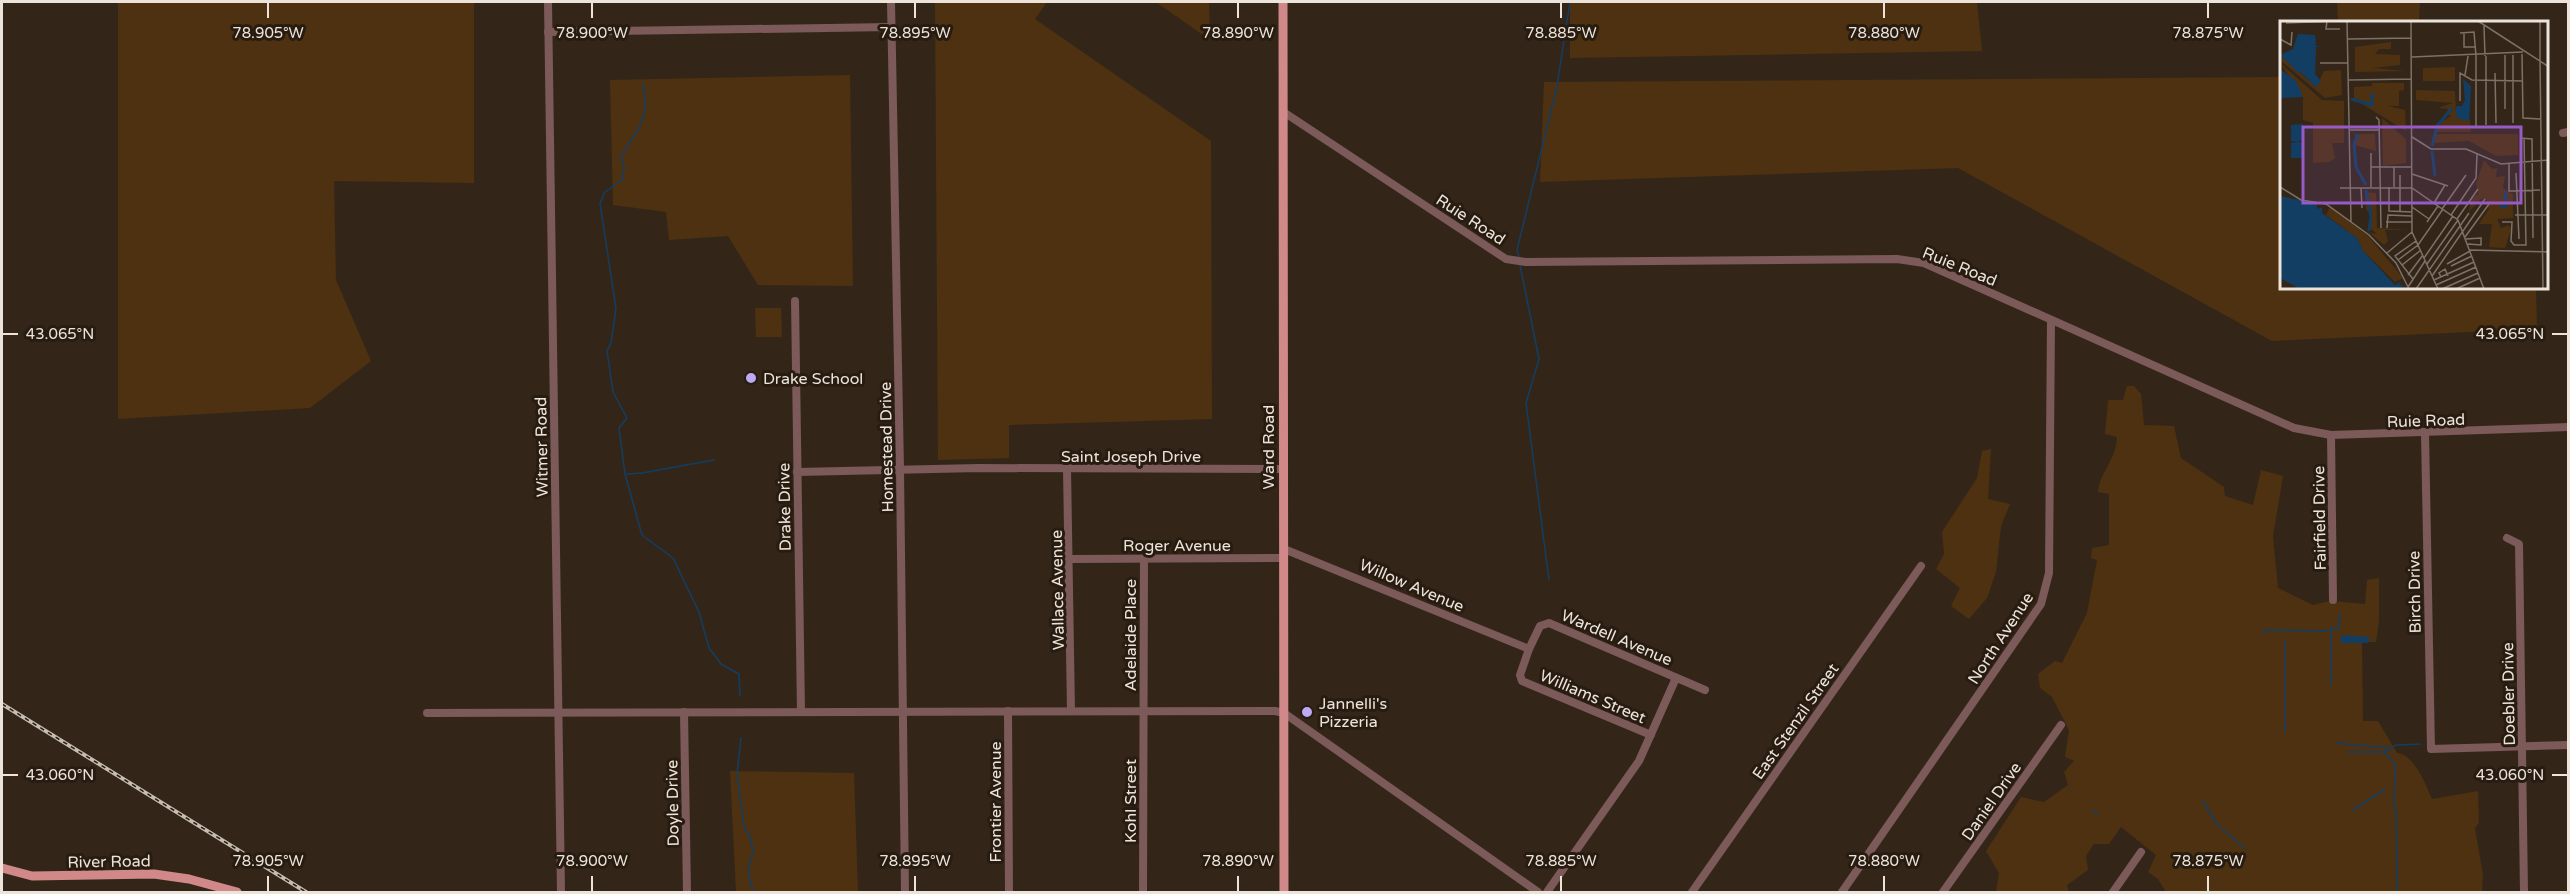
<svg xmlns="http://www.w3.org/2000/svg" width="2570" height="894" font-family="'Varela Round',sans-serif">
  <style>
    .green { fill: #4e3110 }
    .water { fill: #133e64 }
    .lines { fill: none; stroke-linecap: round; stroke-linejoin: round }
    .stream { stroke: #133e64; stroke-width: 1.5 }
    .minor { stroke: #7c5a59; stroke-width: 8 }
    .major { stroke: #d08988; stroke-width: 9 }
    .rail-casing { stroke: #c5bcb2; stroke-width: 4 }
    .rail { stroke: #281c10; stroke-width: 1.5; stroke-dasharray: 4.5; stroke-linecap: butt }
    .ticks { fill: none; stroke: #ece4db; stroke-width: 2 }
    .poi-dot { fill: #bcaaf5; stroke: #281c10; stroke-width: 2 }
    .labels { text-anchor: middle; stroke-width: 6; stroke-linejoin: round; paint-order: stroke }
    .street-label { font-size: 16px; fill: #ece4db; stroke: #281c10 }
    .poi-label { font-size: 16px; fill: #ece4db; stroke: #281c10; text-anchor: start }
    .inset-river { fill: none; stroke: #133e64; stroke-width: 3 }
    .inset-road { fill: none; stroke: #7d7267; stroke-width: 1.5 }
    .view { fill: #975ac6; fill-opacity: 0.15; stroke: #975ac6; stroke-width: 3 }
    .inset-edge { fill: none; stroke: #ece4db; stroke-width: 3 }
    .ticks-label { font-size: 15px; text-anchor: middle; fill: #ece4db; stroke: #281c10; stroke-width: 6; stroke-linejoin: round; paint-order: stroke }
  </style>
  <rect width="100%" height="100%" fill="#332619"/>
  <g class="green">
    <polygon points="118,2 474,2 474,183 334,181 336,280 371,361 310,408 118,419"/>
    <polygon points="935,2 1047,2 1035,19 1211,141 1212,419 1009,425 1009,458 938,460"/>
    <polygon points="1156,2 1209,2 1210,40"/>
    <polygon points="1570,2 1977,2 1982,51 1570,58"/>
    <polygon points="2337,2 2420,2 2419,22 2338,22"/>
    <polygon points="850,75 853,286 758,285 728,236 669,240 666,212 613,205 610,80"/>
    <polygon points="2282,77 2282,288 2536,288 2537,329 2272,341 1958,168 1540,182 1544,82"/>
    <polygon points="755,308 781,308 782,337 756,337"/>
    <path d="M2127,386H2134L2141,394L2144,425L2174,426L2181,458L2224,487L2225,496L2253,505L2261,470L2283,476L2273,536L2278,588L2313,605L2330,601L2365,604L2367,580L2379,578V621L2376,642H2362L2363,721H2378L2397,753C2414,754 2426,785 2432,799L2478,791L2479,823L2475,828L2483,875L2482,892H2166L2158,879L2148,872L2156,855L2121,827L2109,844H2094L2086,856L2088,870L2067,885L2069,892H1996L1999,873L1986,851L2021,797L2044,802L2068,785L2064,772L2074,761L2065,757L2069,730L2052,697L2040,688L2038,674L2055,661L2062,663L2087,613L2097,560L2091,558L2092,548L2109,545V494L2098,492C2100,471 2116,461 2117,437L2105,434L2108,400H2123Z"/>
    <polygon points="1991,449 1988,499 2010,504 2001,526 1996,572 1987,598 1969,619 1951,606 1960,588 1936,569 1944,554 1942,532 1977,478 1982,451"/>
    <polygon points="730,771 854,773 858,892 736,892"/>
  </g>
  <polygon class="water" points="2342,635 2368,637 2370,640 2367,643 2342,643 2340,640"/>
  <g class="lines">
    <g class="stream">
      <polyline points="643,83 646,107 639,128 620,158 624,166 623,179 604,193 600,204 616,308 611,343 607,351 613,392 627,418 619,428 625,474 642,535 673,558 699,612 709,648 721,664 739,674 740,696"/>
      <polyline points="1519,257 1517,250 1557,86 1570,2"/>
      <polyline points="1520,265 1539,359 1526,403 1549,580"/>
      <polyline points="627,474 642,473 714,460"/>
      <polyline points="2263,634 2265,630 2329,631"/>
      <polyline points="2285,641 2285,732"/>
      <polyline points="2331,685 2331,628 2339,629 2340,613"/>
      <polyline points="741,738 737,774 744,827 750,836 753,852 748,870 753,892"/>
      <polyline points="2336,743 2388,748"/>
      <polyline points="2349,752 2384,752 2396,745 2420,744"/>
      <polyline points="2384,752 2395,764 2394,806 2396,809 2397,892"/>
      <polyline points="2203,801 2216,823 2245,849"/>
      <polyline points="2092,810 2098,814"/>
      <polyline points="2353,810 2385,789"/>
    </g>
    <g class="minor">
      <polyline points="548,2 561,892"/>
      <polyline points="891,2 900,469 905,892"/>
      <polyline points="548,32 891,27"/>
      <polyline points="1285,113 1506,259 1526,262 1897,259 1924,263 2294,428 2331,435 2568,427"/>
      <polyline points="2563,133 2568,132"/>
      <polyline points="795,301 801,712"/>
      <polyline points="2425,434 2431,749 2568,745"/>
      <polyline points="2331,435 2333,600"/>
      <polyline points="1067,469 1071,711"/>
      <polyline points="797,472 979,468 1282,469"/>
      <polyline points="2507,538 2519,544 2524,892"/>
      <polyline points="1284,549 1529,649"/>
      <polyline points="1070,559 1284,558"/>
      <polyline points="1008,711 1009,892"/>
      <polyline points="684,712 687,892"/>
      <polyline points="427,713 1275,711 1284,713 1538,892"/>
      <polyline points="1651,735 1522,681 1520,675 1529,649 1540,626 1549,623 1705,690"/>
      <polyline points="1143,892 1144,559"/>
      <polyline points="1547,892 1639,761 1676,678"/>
      <polyline points="1692,892 1921,566"/>
      <polyline points="1842,892 2041,604 2049,573 2051,320"/>
      <polyline points="1943,892 2061,725"/>
      <polyline points="2113,892 2141,852"/>
    </g>
    <g class="major">
      <polyline points="1283,2 1284,892"/>
      <polyline points="2,868 32,876 154,874 189,879 237,892"/>
    </g>
    <defs>
      <polyline id="rail" points="2,704 306,892"/>
    </defs>
    <use href="#rail" class="rail-casing"/>
    <use href="#rail" class="rail"/>
  </g>
  <path class="ticks" d="M268,3V18M592,3V18M915,3V18M1238,3V18M1561,3V18M1884,3V18M2208,3V18M3,334H18M2552,334H2567M3,775H18M2552,775H2567M268,876V891M592,876V891M915,876V891M1238,876V891M1561,876V891M1884,876V891M2208,876V891"/>
  <g class="poi-dot">
    <circle cx="751" cy="378" r="6"/>
    <circle cx="1307" cy="712" r="6"/>
  </g>
  <g class="labels">
    <g class="street-label">
      <text transform="translate(1471 219) rotate(33)" y="6">Ruie Road</text>
      <text transform="translate(1960 266) rotate(22)" y="6">Ruie Road</text>
      <text transform="translate(2426 420) rotate(-2)" y="6">Ruie Road</text>
      <text transform="translate(541 447) rotate(-91)" y="6">Witmer Road</text>
      <text transform="translate(886 447) rotate(-91)" y="6">Homestead Drive</text>
      <text transform="translate(1268 447) rotate(-90)" y="6">Ward Road</text>
      <text x="1131" y="462">Saint Joseph Drive</text>
      <text transform="translate(784 507) rotate(-91)" y="6">Drake Drive</text>
      <text transform="translate(2319 518) rotate(-91)" y="6">Fairfield Drive</text>
      <text x="1177" y="551">Roger Avenue</text>
      <text transform="translate(1412 585) rotate(23)" y="6">Willow Avenue</text>
      <text transform="translate(1057 590) rotate(-91)" y="6">Wallace Avenue</text>
      <text transform="translate(2414 592) rotate(-91)" y="6">Birch Drive</text>
      <text transform="translate(1130 635) rotate(-90)" y="6">Adelaide Place</text>
      <text transform="translate(1617 637) rotate(23)" y="6">Wardell Avenue</text>
      <text transform="translate(2000 638) rotate(-57)" y="6">North Avenue</text>
      <text transform="translate(2508 694) rotate(-91)" y="6">Doebler Drive</text>
      <text transform="translate(1593 696) rotate(23)" y="6">Williams Street</text>
      <text transform="translate(1795 721) rotate(-55)" y="6">East Stenzil Street</text>
      <text transform="translate(1130 801) rotate(-90)" y="6">Kohl Street</text>
      <text transform="translate(1991 801) rotate(-55)" y="6">Daniel Drive</text>
      <text transform="translate(995 802) rotate(-90)" y="6">Frontier Avenue</text>
      <text transform="translate(672 803) rotate(-91)" y="6">Doyle Drive</text>
      <text transform="translate(109 861) rotate(-1)" y="6">River Road</text>
    </g>
    <g class="poi-label">
      <text x="763" y="384">Drake School</text>
      <text x="1319" y="709">Jannelli's<tspan x="1319" dy="18">Pizzeria</tspan></text>
    </g>
  </g>
  <g transform="translate(2280 21)">
    <rect width="268" height="268" fill="#332619"/>
    <path d="M111,21V28H99L95,33L120,34V44L93,47L126,50L75,51V26ZM0,34L36,66L44,50L61,49L62,74L45,77L0,39ZM0,42L42,79L64,80V122H52L55,137L50,141L33,142V102L23,99V76ZM175,46V60H143V47ZM92,62H124V69L119,70V85H108L125,89L126,110L74,78V66L92,65ZM136,69L175,70L176,93L190,99L191,111H156V104L171,95L166,93L168,88L158,87L173,82L136,79ZM102,97L126,118V142L103,145ZM75,113H95L96,130L75,124ZM154,113H238V134L216,135L189,120L154,122ZM204,139L212,148L217,147L216,156L225,155L223,167L233,173V197L217,198L221,207L229,204L231,208L225,227L209,226L212,203H199L209,188L206,178H201L189,191L191,178L198,173L196,163ZM85,171L96,172L97,207L128,209H105L108,220L104,224L90,212L97,213L89,206L91,193L86,188ZM50,186L88,215L123,257L115,261L83,230L77,217L46,194Z" fill="#4e3110"/>
    <path d="M18,13L35,14L36,25L42,26H36L35,53L41,60L36,66L20,51L13,50L16,49L0,34L13,28ZM0,48L16,60L23,76L0,77ZM183,58L191,65L189,100L177,97L176,93V85H182L185,79ZM23,103V118L18,121H23L24,137H11V122L18,121L11,120V104ZM0,175L36,183L38,188L42,186V192L77,217L83,230L115,264L122,260L119,264H124L119,267L126,266L122,268H20L0,257Z" fill="#133e64"/>
    <path class="inset-river" d="M71,78L92,84V72M78,113L74,123L76,146L86,164M152,125L157,105L172,87M152,130L155,155M86,169L91,196L89,210M220,186L226,185L225,170"/>
    <path class="inset-road" d="M47,0L46,8H60M67,0L71,201M131,0L132,211L158,268M198,0L269,46M260,0V40M6,2L55,0M204,5L205,35M180,12L194,11L196,35M184,12V26H195M0,18L11,24L12,11M68,18L131,17M242,33L243,97L260,98M206,35V104M132,36L243,31M260,40L263,268M40,42H68M215,52L216,102M185,54L188,35M69,59L132,58M180,80V52L192,59L243,60M225,88V34M96,96L99,99L101,207M233,102V34M196,105V35M70,109H99M132,116L151,128H186L221,143L269,139M240,117L252,118L253,217M91,132V166M229,143V170L260,169M91,146H132M114,146V166M236,152L239,218M132,153L168,165M0,166L21,179L46,183L89,214L116,242L129,268M109,166V190L132,191M60,167H132L178,199L204,268M81,167L82,187M154,182L165,164M132,186L149,198M162,188L186,154M120,191V154M171,194L196,157L197,133M235,194H269M177,198L198,168M106,201H132M147,201L158,185M222,201H232L231,220L234,224H241M107,207L108,194L132,195M185,216L209,183M186,218L201,217V224L188,223M241,224H246L244,117M190,229L269,231M107,232L132,211M144,237L173,195M118,239L138,224L163,188M147,243L178,199M167,243L190,230M122,244L141,229M171,245L192,235M128,254L143,234M152,255L205,178M161,256L159,252L165,248L168,255M133,258L115,235L136,220M154,259L194,241M156,264L196,246M128,266L145,240M136,268L189,192M162,268L198,252M176,268L200,257"/>
    <path class="view" d="M23,106H241V182H23Z"/>
    <rect width="268" height="268" class="inset-edge"/>
  </g>
  <g class="ticks-label">
    <text x="268" y="38">78.905°W</text>
    <text x="592" y="38">78.900°W</text>
    <text x="915" y="38">78.895°W</text>
    <text x="1238" y="38">78.890°W</text>
    <text x="1561" y="38">78.885°W</text>
    <text x="1884" y="38">78.880°W</text>
    <text x="2208" y="38">78.875°W</text>
    <text x="60" y="339">43.065°N</text>
    <text x="2510" y="339">43.065°N</text>
    <text x="60" y="780">43.060°N</text>
    <text x="2510" y="780">43.060°N</text>
    <text x="268" y="866">78.905°W</text>
    <text x="592" y="866">78.900°W</text>
    <text x="915" y="866">78.895°W</text>
    <text x="1238" y="866">78.890°W</text>
    <text x="1561" y="866">78.885°W</text>
    <text x="1884" y="866">78.880°W</text>
    <text x="2208" y="866">78.875°W</text>
  </g>
  <rect width="2570" height="894" fill="none" stroke="#ece4db" stroke-width="6"/>
</svg>
